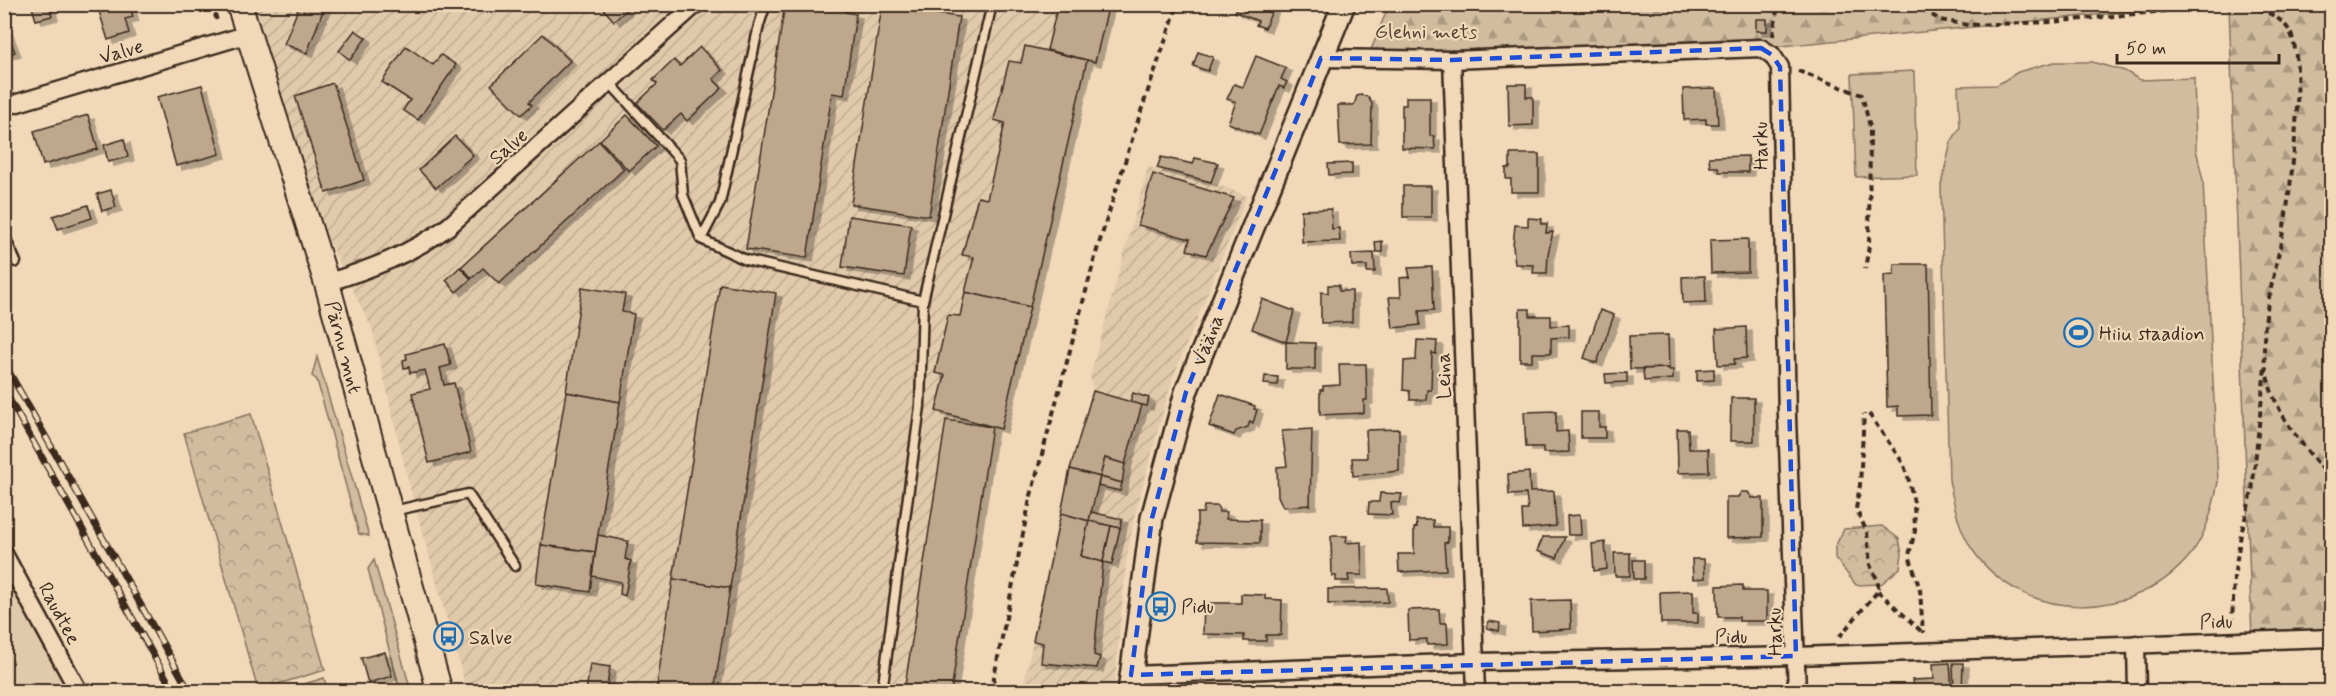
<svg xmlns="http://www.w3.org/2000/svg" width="2336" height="696" font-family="Mynerve,sans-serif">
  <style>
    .built { fill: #e1c9ab }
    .industrial { fill: url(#industrial-furrows) }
    .grass { fill: #d2bc9f; stroke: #86735e; stroke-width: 1.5 }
    .forest { fill: url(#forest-firs); stroke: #86735e; stroke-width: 1.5 }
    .park { fill: url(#park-crowns); stroke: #86735e; stroke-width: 1.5 }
    .building { fill: #bea78d; stroke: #3b2a1e; stroke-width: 1.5; filter: url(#shadow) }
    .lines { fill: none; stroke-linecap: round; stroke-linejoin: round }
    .service-casing { stroke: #3b2a1e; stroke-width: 13 }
    .minor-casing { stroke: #3b2a1e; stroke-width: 21 }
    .tertiary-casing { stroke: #3b2a1e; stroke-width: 26 }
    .secondary-casing { stroke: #3b2a1e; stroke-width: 28 }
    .path { stroke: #3b2a1e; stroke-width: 4; stroke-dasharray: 6 4.5; stroke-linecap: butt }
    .service { stroke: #f0d8b8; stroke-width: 8 }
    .minor { stroke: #f0d8b8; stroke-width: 16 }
    .tertiary { stroke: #f0d8b8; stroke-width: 21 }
    .secondary { stroke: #f0d8b8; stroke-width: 24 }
    .rail-casing { stroke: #3b2a1e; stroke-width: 7 }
    .rail { stroke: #f0d8b8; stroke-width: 4.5; stroke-dasharray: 14; stroke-linecap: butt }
    .marked { fill: none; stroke: #1d4ed8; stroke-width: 4.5; stroke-dasharray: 12 8; stroke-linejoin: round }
    .labels { text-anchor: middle; stroke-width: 4.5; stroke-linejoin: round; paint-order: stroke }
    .park-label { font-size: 20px; fill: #524031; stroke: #f0d8b8 }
    .street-label { font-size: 20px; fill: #3b2a1e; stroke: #f0d8b8 }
    .poi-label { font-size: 20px; fill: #3b2a1e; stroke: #f0d8b8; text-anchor: start }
  </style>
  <defs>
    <pattern id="industrial-furrows" width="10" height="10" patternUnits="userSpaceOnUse" patternTransform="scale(1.5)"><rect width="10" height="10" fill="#e1c9ab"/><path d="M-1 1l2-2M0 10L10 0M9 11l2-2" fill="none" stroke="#c2ad93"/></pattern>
    <pattern id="forest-firs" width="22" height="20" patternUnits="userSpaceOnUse" patternTransform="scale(1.5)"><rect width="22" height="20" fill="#d2bc9f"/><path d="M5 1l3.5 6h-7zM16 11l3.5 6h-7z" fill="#ac9981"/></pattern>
    <pattern id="park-crowns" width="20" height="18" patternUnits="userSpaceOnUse" patternTransform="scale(1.5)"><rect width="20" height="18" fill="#d2bc9f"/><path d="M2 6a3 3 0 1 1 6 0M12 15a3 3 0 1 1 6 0" fill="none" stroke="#ac9981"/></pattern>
    <filter id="shadow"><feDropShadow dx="6" dy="4" stdDeviation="0" flood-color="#0004"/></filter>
  </defs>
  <rect width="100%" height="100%" fill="#f0d8b8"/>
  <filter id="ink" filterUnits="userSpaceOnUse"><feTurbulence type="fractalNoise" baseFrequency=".0167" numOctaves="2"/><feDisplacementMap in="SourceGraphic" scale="12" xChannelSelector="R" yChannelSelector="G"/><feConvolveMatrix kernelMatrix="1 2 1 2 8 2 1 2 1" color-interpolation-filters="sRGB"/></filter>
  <g filter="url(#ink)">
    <polygon class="built" points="5,572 70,691 5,691"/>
    <g class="industrial">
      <polygon points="239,5 1109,5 1095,62 1087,61 1001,429 992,427 951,691 467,691 410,488 372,329 289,162"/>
      <polygon points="1148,167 1211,182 1247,196 1172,380 1135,513 1126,563 1114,691 1022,692 1070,469 1093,391 1090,376"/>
    </g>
    <g class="grass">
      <path d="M2054,62H2092L2125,71L2140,80L2194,78L2196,149L2203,181L2218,482C2213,507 2207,533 2191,554C2136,623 2023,625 1972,549C1958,528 1954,504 1949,480L1941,185L1951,142L1960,128L1958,86L1997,85L2018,72Z"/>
      <polygon points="1914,71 1917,175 1856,177 1852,74"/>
      <polygon points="317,357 369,536 359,534 317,380 312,376"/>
      <polygon points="374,560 411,691 400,691 368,569"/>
    </g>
    <g class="forest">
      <polygon points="1389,5 2196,5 1761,48 1367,60"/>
      <polygon points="2229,5 2331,5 2331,636 2252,637"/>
    </g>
    <g class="park">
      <polygon points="251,414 325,670 258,690 184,433"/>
      <polygon points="1882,526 1899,539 1902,554 1900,568 1881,584 1856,585 1835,558 1835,547 1844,529"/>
      <polygon points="324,678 328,691 281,691"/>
    </g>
    <g class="building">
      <polygon points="31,4 49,4 52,16 36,20"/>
      <polygon points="108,4 129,4 133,17 125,19 129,33 108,40 98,8"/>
      <polygon points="300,4 315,4 324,8 307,53 284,44"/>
      <polygon points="599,4 633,4 614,21"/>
      <polygon points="785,4 846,4 845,12 856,14 844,95 832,93 807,258 746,249"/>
      <polygon points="1058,4 1109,4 1095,62 1047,50"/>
      <polygon points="1238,4 1251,4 1271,13 1265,28 1256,25 1258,21 1235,12"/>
      <polygon points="1251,4 1283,4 1282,8 1274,5 1271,13"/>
      <polygon points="882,6 959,17 929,216 851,204"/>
      <rect x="1756" y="19" width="11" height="12"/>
      <polygon points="4,24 15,52 4,56"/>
      <polygon points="355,30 366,38 350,60 339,51"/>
      <polygon points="543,34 570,61 529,102 532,105 521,115 491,85"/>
      <polygon points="406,46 433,65 441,55 456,65 418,120 403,110 410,100 382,82"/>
      <polygon points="1025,46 1087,60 1030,307 965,292 974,257 962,255 978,197 987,199 1005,123 994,120 1009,61 1021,63"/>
      <polygon points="700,47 722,70 713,79 722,88 687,121 681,114 663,130 637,103 657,84 653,80 674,60 680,66"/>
      <polygon points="1198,52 1213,57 1208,71 1193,66"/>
      <polygon points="1256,56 1286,68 1281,79 1287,82 1284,88 1279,86 1259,135 1228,123 1236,102 1227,99 1234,84 1243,87"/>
      <polygon points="333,83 364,180 326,193 295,96"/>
      <polygon points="1508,84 1526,84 1526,97 1533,97 1533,125 1509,126"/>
      <polygon points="202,85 220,154 176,166 157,97"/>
      <polygon points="1716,88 1718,124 1706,124 1706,119 1684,120 1683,89"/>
      <polygon points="1361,95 1368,97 1372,104 1371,144 1340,145 1338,105 1354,105 1357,96"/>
      <polygon points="1406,97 1430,97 1430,136 1434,136 1435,149 1402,148 1402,105 1406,105"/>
      <polygon points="88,115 98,149 43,165 34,131"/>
      <polygon points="627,115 656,146 629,171 600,140"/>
      <polygon points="455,136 473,155 436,188 419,170"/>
      <polygon points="124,139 128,157 108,162 104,145"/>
      <polygon points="599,141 624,169 499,284 483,268 472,278 461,267"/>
      <polygon points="1510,154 1539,154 1539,192 1511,192 1511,179 1506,179 1506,168 1510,168"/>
      <polygon points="1748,156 1748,172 1719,172 1718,167 1710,167 1709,157"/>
      <polygon points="1161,157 1193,164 1195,158 1218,163 1211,182 1157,168"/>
      <polygon points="1352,163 1352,174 1329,175 1328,164"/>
      <polygon points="1153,174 1234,198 1206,255 1187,250 1190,239 1138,225"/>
      <rect x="1403" y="186" width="28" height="31"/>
      <polygon points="111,190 116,207 102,211 97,194"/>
      <polygon points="88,205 92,218 58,229 53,216"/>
      <polygon points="1331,209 1332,229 1339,228 1340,241 1302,242 1301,210"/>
      <polygon points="849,216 911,225 904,276 842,267"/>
      <polygon points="1528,218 1542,219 1541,224 1547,224 1546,233 1553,232 1548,254 1547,273 1533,273 1534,265 1515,264 1513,246 1515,225 1528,226"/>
      <polygon points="1748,239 1748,272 1711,273 1710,240"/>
      <polygon points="1382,241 1382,252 1376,252 1375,242"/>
      <polygon points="1374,253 1375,272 1367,272 1367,266 1352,266 1351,254"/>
      <polygon points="1894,264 1928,264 1931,415 1898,416 1898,406 1887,407 1884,275 1894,274"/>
      <polygon points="460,267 471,279 456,292 446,280"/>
      <polygon points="1432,267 1434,310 1419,311 1420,325 1393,328 1389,297 1401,297 1400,278 1410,277 1408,268"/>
      <polygon points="1705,276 1706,302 1683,303 1682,277"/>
      <polygon points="720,284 776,293 730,588 673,579"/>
      <polygon points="1328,285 1339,285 1339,291 1352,291 1352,322 1321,323 1321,292 1328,293"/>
      <polygon points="582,287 625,294 622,312 634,314 620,402 566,392"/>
      <polygon points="965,292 1030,307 1001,429 936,411 945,375 935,373 948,315 960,316"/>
      <polygon points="1262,299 1294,311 1286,342 1252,329"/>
      <polygon points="1520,309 1530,309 1530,316 1551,316 1551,326 1569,325 1569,337 1551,338 1551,353 1532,353 1532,361 1520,361"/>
      <polygon points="1600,310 1614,315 1597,363 1584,358"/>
      <polygon points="1746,327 1747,358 1734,359 1735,364 1718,365 1716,329"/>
      <polygon points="1668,335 1669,368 1630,369 1629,336"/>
      <polygon points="1417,340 1437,341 1436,354 1432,353 1431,390 1427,390 1426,400 1410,400 1410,391 1403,390 1404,361 1416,360"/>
      <polygon points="1286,342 1315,343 1315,369 1286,369"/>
      <polygon points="445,344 451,365 440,368 444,385 454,383 471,452 429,463 412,393 430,389 425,370 410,373 409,367 404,368 403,360 407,359 406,354"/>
      <polygon points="1339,364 1366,364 1367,400 1364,400 1364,413 1320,415 1320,390 1323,390 1323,386 1340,385"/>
      <polygon points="1669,368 1669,370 1673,370 1673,379 1644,381 1643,369"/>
      <polygon points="1714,369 1714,380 1697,381 1697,370"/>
      <polygon points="1627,373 1627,382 1606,383 1605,374"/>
      <polygon points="1265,376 1278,377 1277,385 1264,384"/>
      <polygon points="1093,391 1142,405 1125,464 1105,458 1100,477 1070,469"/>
      <polygon points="566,392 620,402 595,552 541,545"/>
      <polygon points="1133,393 1149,398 1147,406 1130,402"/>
      <polygon points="1220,394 1255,406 1254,409 1257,410 1253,423 1250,421 1248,427 1236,431 1234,435 1209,426"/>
      <polygon points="1731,398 1754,398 1754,441 1730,441"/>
      <polygon points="1556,411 1556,432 1568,431 1569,452 1543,453 1543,447 1526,447 1524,412"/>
      <polygon points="1581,412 1599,412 1599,427 1605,427 1605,438 1581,438"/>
      <polygon points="946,420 992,427 951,692 904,692"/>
      <polygon points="1312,429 1310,505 1283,507 1278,496 1277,467 1287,466 1282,431"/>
      <polygon points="1399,429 1399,471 1353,476 1352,458 1367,458 1366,430"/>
      <polygon points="1677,429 1688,429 1689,449 1708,449 1709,472 1678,473"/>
      <polygon points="1105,458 1125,464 1122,483 1100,477"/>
      <polygon points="1070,469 1100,477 1089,521 1061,513"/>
      <polygon points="1529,472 1530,492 1554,491 1556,526 1523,529 1522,510 1528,510 1526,494 1509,495 1508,474"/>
      <polygon points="1100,477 1122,483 1120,491 1098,486"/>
      <polygon points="1741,492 1748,492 1752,498 1763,498 1763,537 1726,538 1726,497 1738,497"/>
      <polygon points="1380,493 1402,494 1400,503 1391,502 1392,515 1368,514 1369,502 1379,502"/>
      <polygon points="1204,506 1218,506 1219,512 1227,512 1226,519 1260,520 1260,543 1197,542 1197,513 1203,513"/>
      <polygon points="1091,512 1122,519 1120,528 1089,521"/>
      <polygon points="1061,513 1089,521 1081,556 1103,562 1094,655 1100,657 1097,668 1041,663 1043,643 1033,641"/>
      <polygon points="1580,515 1581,535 1568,535 1567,516"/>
      <polygon points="1416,520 1433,520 1433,527 1448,527 1448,542 1444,543 1446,570 1399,572 1398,554 1414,554 1414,528 1417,527"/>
      <polygon points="1089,521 1111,526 1103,562 1081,556"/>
      <polygon points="1111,526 1120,528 1112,564 1103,562"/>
      <polygon points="598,535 628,541 625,559 631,561 625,596 620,594 621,582 592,576"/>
      <polygon points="1331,536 1347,536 1346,543 1361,542 1362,575 1348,575 1349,581 1336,581 1336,576 1332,576"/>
      <polygon points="1543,537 1565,537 1557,558 1537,551"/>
      <polygon points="1605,542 1607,569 1594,571 1592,544"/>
      <polygon points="541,545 595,552 590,592 536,584"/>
      <polygon points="1614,553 1630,553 1630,576 1615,576"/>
      <polygon points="1692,559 1704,559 1705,578 1693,579"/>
      <polygon points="1633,560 1644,560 1644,579 1634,579"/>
      <polygon points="673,579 730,588 714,692 656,692"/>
      <polygon points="1743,585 1743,591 1767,591 1767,621 1739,621 1739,617 1718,617 1717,586"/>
      <polygon points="1387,588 1388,602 1328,604 1328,589"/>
      <polygon points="1693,591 1693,613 1698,613 1698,623 1661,623 1660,592"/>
      <polygon points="1241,594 1265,595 1265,599 1282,600 1281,635 1266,635 1266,641 1244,641 1244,635 1203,634 1204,603 1241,603"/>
      <polygon points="1570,600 1571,629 1532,631 1531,601"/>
      <polygon points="1439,609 1440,623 1447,623 1448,644 1427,645 1427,639 1409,640 1408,610"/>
      <polygon points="1489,621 1500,623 1499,631 1487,628"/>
      <polygon points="385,652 392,676 368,683 361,658"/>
      <polygon points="1950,663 1952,692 1914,692 1912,680 1934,679 1933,664"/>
      <polygon points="1953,663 1963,663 1962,692 1954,692"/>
      <polygon points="590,664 610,667 606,692 586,692"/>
      <polygon points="1541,688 1541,692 1514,692 1514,689"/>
      <rect x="2179" y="690" width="45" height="2"/>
    </g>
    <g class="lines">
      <defs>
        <g id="service">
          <polyline points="610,83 680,160 683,195 701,239 746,260 923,301 920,406 882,692"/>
          <polyline points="4,235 16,262"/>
          <polyline points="701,239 720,203 759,25 766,4"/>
          <polyline points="923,301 992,4"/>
          <polyline points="393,511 468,494 515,566"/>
        </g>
        <g id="minor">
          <polyline points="1321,58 1452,60 1761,48 1772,55 1780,67 1787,417 1797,692"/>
          <polyline points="1452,60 1476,692"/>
          <polyline points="4,107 249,34"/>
          <path d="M326,283C371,269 411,254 449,226L696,4"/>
          <polyline points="4,554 79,692"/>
          <polyline points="2136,644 2137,692"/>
          <polyline points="1131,675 1475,662 1796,656 2332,638"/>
        </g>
        <polyline id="tertiary" points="1129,692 1152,518 1186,392 1344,4"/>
        <polyline id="secondary" points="239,4 328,287 440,692"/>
      </defs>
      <use href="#service" class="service-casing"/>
      <use href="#minor" class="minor-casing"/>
      <use href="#tertiary" class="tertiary-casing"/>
      <use href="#secondary" class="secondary-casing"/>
      <g class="path">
        <polyline points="212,4 218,24"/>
        <polyline points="1914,4 1940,20 1968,25 2052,22 2237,4"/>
        <path d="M2238,4C2257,8 2278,13 2289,30C2308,61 2290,199 2282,237C2274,279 2260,320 2265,363C2270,409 2302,446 2332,479"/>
        <polyline points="2329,4 2332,146"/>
        <polyline points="2256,8 2273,4"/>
        <polyline points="1773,36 1778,4"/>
        <polyline points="1798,71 1862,95 1870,127 1869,246 1865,269"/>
        <polyline points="1869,414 1903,463 1908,477 1914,503 1915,531 1909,555 1920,590 1923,633"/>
        <polyline points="1878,591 1923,633"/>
        <polyline points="2232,624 2234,577 2241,534 2252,492 2265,367"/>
        <polyline points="1839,637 1878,591 1878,581 1870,565 1867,532 1856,509 1860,485 1864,414"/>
        <polyline points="991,692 1030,499 1097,250 1142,108 1178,4"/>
      </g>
      <use href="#service" class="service"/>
      <use href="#minor" class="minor"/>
      <use href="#tertiary" class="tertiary"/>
      <use href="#secondary" class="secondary"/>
      <defs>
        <g id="rail">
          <polyline points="4,363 190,692"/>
          <polyline points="4,390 174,692"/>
        </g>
      </defs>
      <use href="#rail" class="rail-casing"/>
      <use href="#rail" class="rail"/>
    </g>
  </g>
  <path class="marked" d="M1761,48L1772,55L1780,67L1796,656L1131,675L1152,518L1186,392L1321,58L1452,60Z"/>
  <defs>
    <symbol id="stadium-ring" viewBox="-11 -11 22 22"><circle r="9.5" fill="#f0d8b8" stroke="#1f6fb2" stroke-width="1.5"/><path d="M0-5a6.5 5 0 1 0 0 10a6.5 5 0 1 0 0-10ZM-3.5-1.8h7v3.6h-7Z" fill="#1f6fb2"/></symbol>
    <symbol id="bus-ring" viewBox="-11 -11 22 22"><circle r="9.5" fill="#f0d8b8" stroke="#1f6fb2" stroke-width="1.5"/><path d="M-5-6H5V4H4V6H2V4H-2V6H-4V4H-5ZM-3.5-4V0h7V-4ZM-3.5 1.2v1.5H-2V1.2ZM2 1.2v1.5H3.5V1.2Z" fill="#1f6fb2"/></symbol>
  </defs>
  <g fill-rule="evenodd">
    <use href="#stadium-ring" x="2062" y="316" width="33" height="33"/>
    <use href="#bus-ring" x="1144" y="590" width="33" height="33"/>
    <use href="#bus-ring" x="432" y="620" width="33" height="33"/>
  </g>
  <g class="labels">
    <g class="park-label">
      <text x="1426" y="38">Glehni mets</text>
    </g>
    <g class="street-label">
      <text transform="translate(121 51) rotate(-16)" y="7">Valve</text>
      <text transform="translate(508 146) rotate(-41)" y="7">Salve</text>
      <text transform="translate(1760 146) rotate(-91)" y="7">Harku</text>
      <text transform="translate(1207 340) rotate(-68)" y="7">Vääna</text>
      <text transform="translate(344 347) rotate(75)" y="7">Pärnu mnt</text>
      <text transform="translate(1443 376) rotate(-92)" y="7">Leina</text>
      <text transform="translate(60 613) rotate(62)" y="7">Raudtee</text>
      <text transform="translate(2216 621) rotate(-2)" y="7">Pidu</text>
      <text transform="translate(1774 632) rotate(-92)" y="7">Harku</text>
      <text transform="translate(1731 636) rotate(-1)" y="7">Pidu</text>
    </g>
    <g class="poi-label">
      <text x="2099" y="340">Hiiu staadion</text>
      <text x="1181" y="613">Pidu</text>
      <text x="469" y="644">Salve</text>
    </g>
  </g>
  <rect width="2336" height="696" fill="none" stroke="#f0d8b8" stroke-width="24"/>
  <rect x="12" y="12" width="2312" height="672" fill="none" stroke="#3b2a1e" stroke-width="2" filter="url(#ink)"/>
  <path d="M2117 54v9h162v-9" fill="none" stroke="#3b2a1e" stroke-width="3"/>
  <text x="2126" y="54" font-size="18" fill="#3b2a1e" stroke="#f0d8b8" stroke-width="4.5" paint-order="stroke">50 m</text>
</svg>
